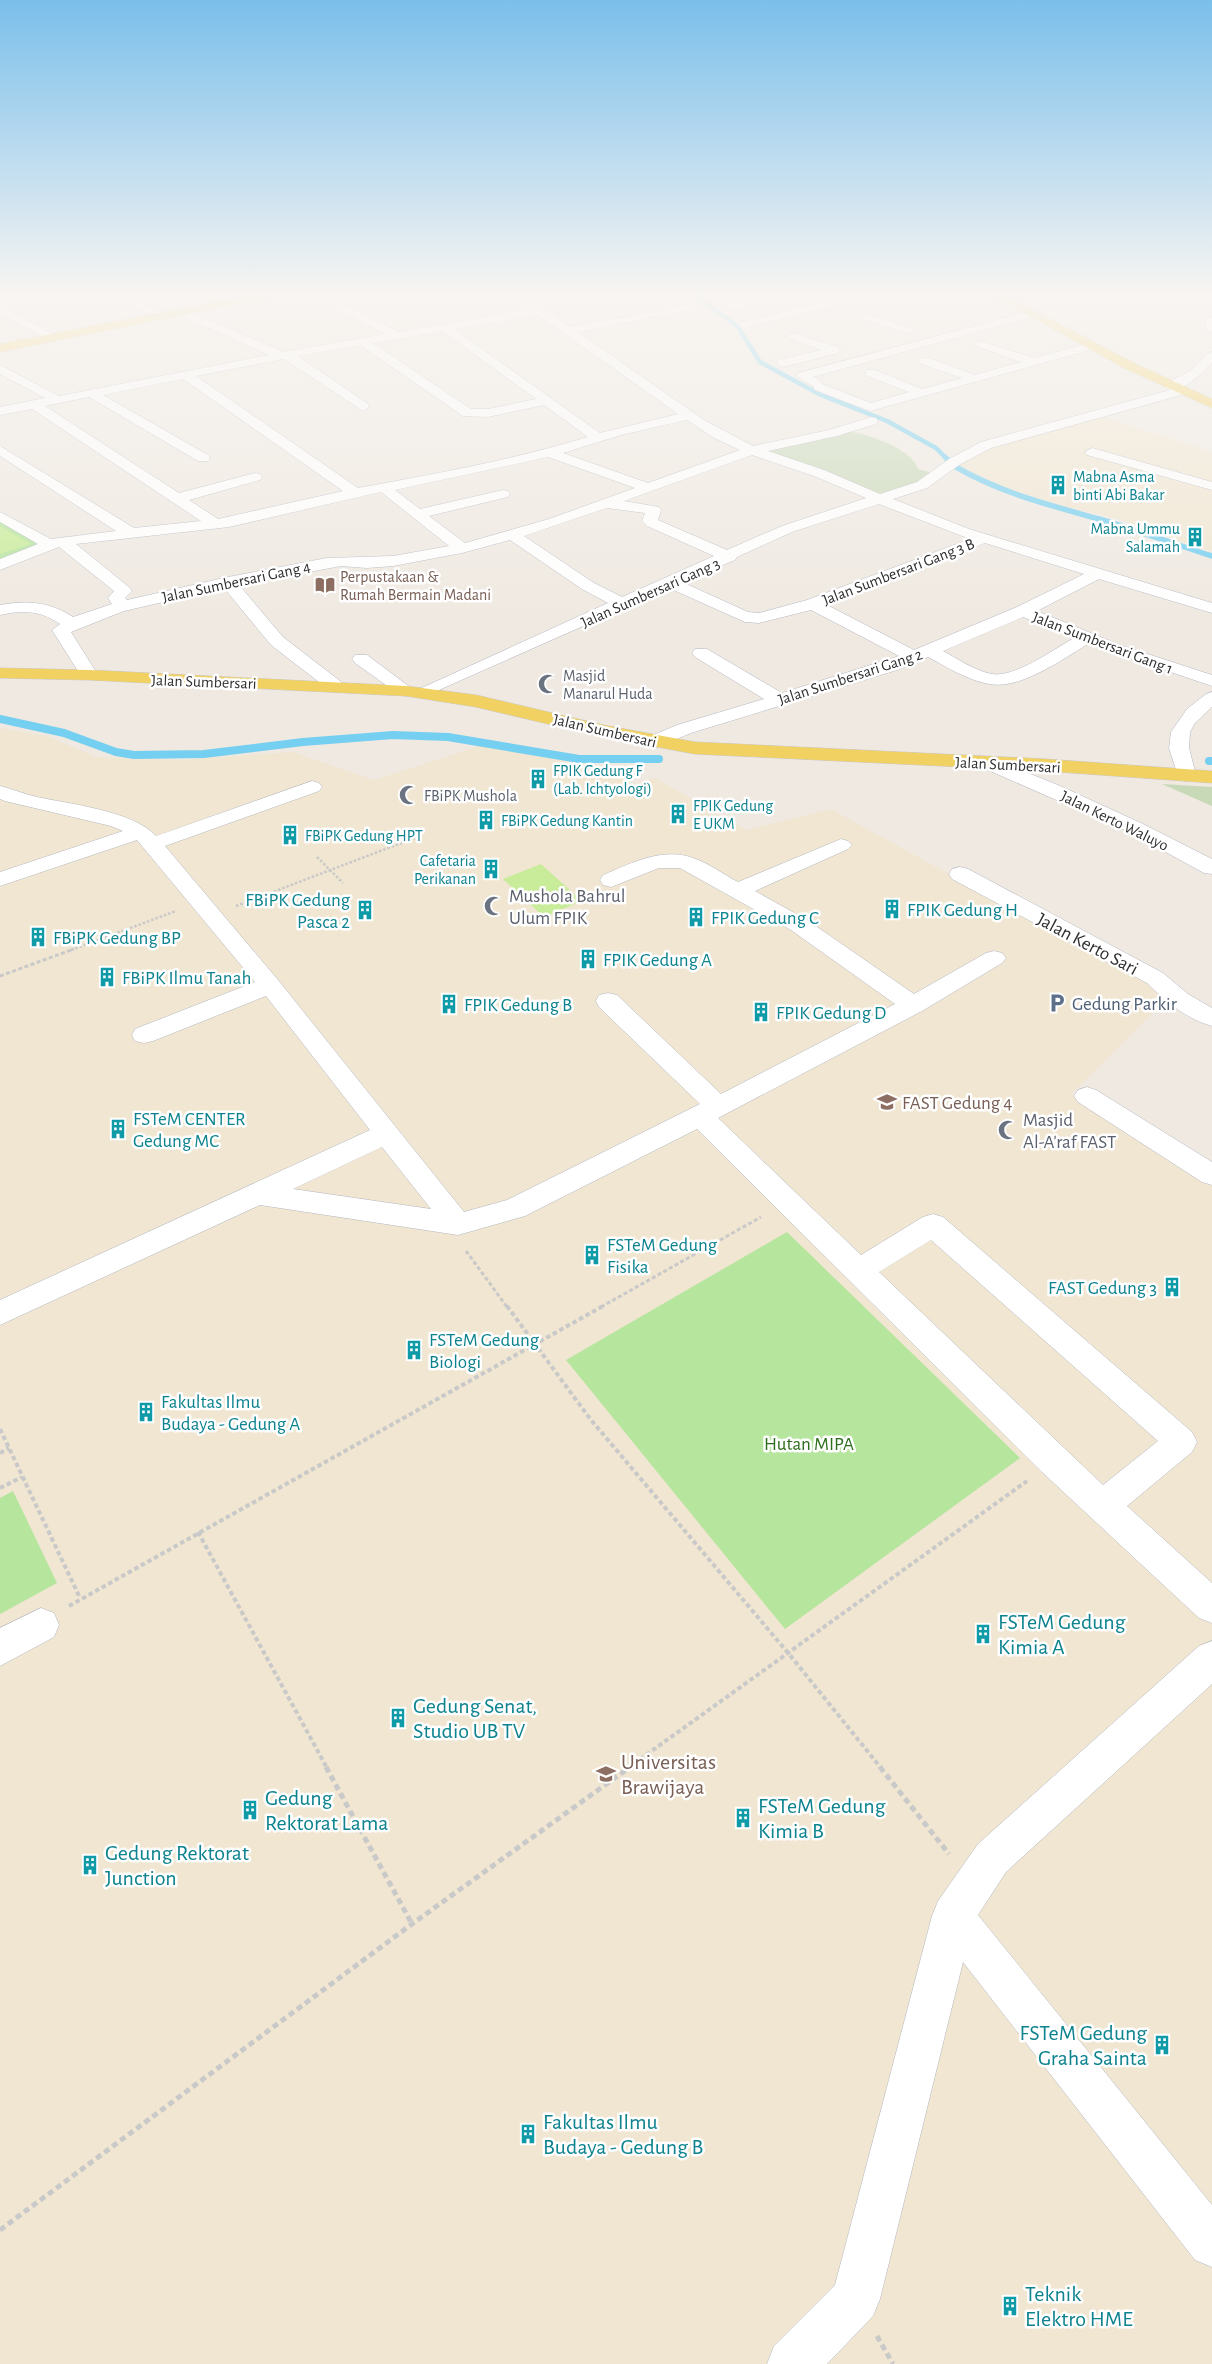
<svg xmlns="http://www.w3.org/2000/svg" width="1212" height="2364" font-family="'Alegreya Sans',sans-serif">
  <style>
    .education { fill: #f0e6d1 }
    .green { fill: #b6e59e }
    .cemetery { fill: #c8d9b8 }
    .pitch { fill: #c9ec9a }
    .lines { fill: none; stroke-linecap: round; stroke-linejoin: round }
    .stream-far2 { stroke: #75cff0; stroke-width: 4.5 }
    .stream-far1 { stroke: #75cff0; stroke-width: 5.5 }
    .stream { stroke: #75cff0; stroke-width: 8 }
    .minor-casing { stroke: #b4b7c1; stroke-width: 1 }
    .major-casing { stroke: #c9c9c9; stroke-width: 1 }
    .path-far3 { stroke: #c9c9c9; stroke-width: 2.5; stroke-dasharray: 2.5 2; stroke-linecap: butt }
    .path-far2 { stroke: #c9c9c9; stroke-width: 3; stroke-dasharray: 4 2.5; stroke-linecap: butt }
    .path-far1 { stroke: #c9c9c9; stroke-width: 4; stroke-dasharray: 4.5 3; stroke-linecap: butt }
    .path { stroke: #c9c9c9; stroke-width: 5; stroke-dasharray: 6 4; stroke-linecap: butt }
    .minor { fill: #fff; fill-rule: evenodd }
    .major { fill: #f2d163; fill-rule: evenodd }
    .labels { text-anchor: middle; stroke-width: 5; stroke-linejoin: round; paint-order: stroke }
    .far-culture-label { font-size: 16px; fill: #0d838f; stroke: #fff; text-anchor: start }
    .far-street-label { font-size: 16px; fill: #2e2e2e; stroke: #fff }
    .far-education-label { font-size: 16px; fill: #785e54; stroke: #fff; text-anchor: start }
    .far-worship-label { font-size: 16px; fill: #5b616d; stroke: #fff; text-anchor: start }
    .worship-label { font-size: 19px; fill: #5b616d; stroke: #fff; text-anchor: start }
    .culture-label { font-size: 19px; fill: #0d838f; stroke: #fff; text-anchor: start }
    .street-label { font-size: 19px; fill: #2e2e2e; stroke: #fff }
    .service-label { font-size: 19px; fill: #4e5e75; stroke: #fff; text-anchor: start }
    .education-label { font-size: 19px; fill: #785e54; stroke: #fff; text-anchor: start }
    .park-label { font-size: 19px; fill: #2c6e1b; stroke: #fff }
    .near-culture-label { font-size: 22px; fill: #0d838f; stroke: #fff; text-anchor: start }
    .near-education-label { font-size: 22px; fill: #785e54; stroke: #fff; text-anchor: start }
  </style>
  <rect width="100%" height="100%" fill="#efe9e1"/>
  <g class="education">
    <polygon points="1104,417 1212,452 1212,551 1192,546 1120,519 1060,506 1001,486 959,467 966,459 990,447"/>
    <polygon points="0,728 47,736 96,757 180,760 292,752 374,780 480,746 592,764 632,784 655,778 746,830 831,809 1158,989 1164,1002 1071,1094 1212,1184 1212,2364 0,2364"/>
  </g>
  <g class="green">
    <polygon points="0,520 36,542 37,544 0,561"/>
    <polygon points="787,1232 1020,1458 785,1629 566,1360"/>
    <polygon points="13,1491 57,1583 0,1614 0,1498"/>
  </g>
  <g class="cemetery">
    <path d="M847,431C868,434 911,448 918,469L932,473L923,483L881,496L763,449Z"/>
    <polygon points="1162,784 1212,787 1212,806"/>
  </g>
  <g class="pitch">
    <polygon points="0,526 31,544 0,554"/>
    <polygon points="541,864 582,901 544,917 503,879"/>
  </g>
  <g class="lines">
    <polyline class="stream-far2" points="693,293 738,327 760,362 821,395 887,421 936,448 947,459"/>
    <g class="stream-far1">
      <polyline points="946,458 948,460"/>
      <path d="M956,467C1001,493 1049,505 1099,519C1137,530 1174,544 1212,556"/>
    </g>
    <g class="stream">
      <polyline points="0,719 64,733 116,752 134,755 204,754 303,742 393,735 448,737 579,759 659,759"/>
      <polyline points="1209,761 1212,761"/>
    </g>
    <defs>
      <g id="minor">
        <polygon points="105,293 119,293 168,316 162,319 158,318"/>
        <polygon points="239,293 254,293 260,297 255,300"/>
        <path d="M506,293H519L532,300L568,293H590L585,296L539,305L570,327L697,304V308L693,309L578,332L704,420L753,446L829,430L871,417L876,418L878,421L876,424L837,436L768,451L824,470L880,494L917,482L949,459L981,442L1177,388H1185L1187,391L1185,394L991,448L959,465L927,488L893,499L969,529L1212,603V613L1099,579L1037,611L1120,645L1212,675V686L1088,644C1061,660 1020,690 989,684C967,680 947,667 928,657L897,670L691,733L660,746L653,748L646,746L643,742L646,738L677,725L764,699L695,657L692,653L695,649H707L782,693L899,656L811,610L759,623L745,622L669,588L423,697L417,696L414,692L406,696L400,695L355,663L352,659L355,655H367L415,691L608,603L582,589L510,540L462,553L393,566L367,568L341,566L239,585L283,637L340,681L343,685L340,689H328L271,645L224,588L124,611L71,632L98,675L95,679H83L52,630L60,624C40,610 23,610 0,615V605C27,600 50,602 73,617L112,604L108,598L114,591L59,547L0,570V559L38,544L0,522V512L51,539L116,531L0,456V446L134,528L201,521L32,409L0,415V407L45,398L0,374V365L59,396L269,355L178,314L176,312L182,309L284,352L386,334L327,304V300H335L399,332L530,309ZM538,315L678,414L600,433L454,329ZM442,331L536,399L488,409H471L373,343ZM360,345L463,416L488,417L544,405L588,437C512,460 435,474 358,488L196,376L284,359L363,411L369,407L368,404L298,356ZM183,379L343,491L218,519L189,500L260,480L262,477L260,474L255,473L179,493L45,406L89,397L198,461H208L210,458L208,455L103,395ZM687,420L714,438L740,450L648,483L563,453L621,435ZM752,455L814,476L866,498L782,526L727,550L658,520L661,510L659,507L624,501ZM548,457L635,488L549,519L465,543L429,516L508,497L510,494L508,491L503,490L420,509L395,490ZM381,492L449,546L393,556L327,558L228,577L127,600L125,598L132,591L130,588L76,544L229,527ZM879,504L970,539L807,600L759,613L748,612L682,582L735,560L737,557L792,532ZM607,508L645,513L642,521L647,526L714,556L622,597L594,583L524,536ZM985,543L1084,574L1017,607L914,650L827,605ZM1023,617L1074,638C1054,649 1015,678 992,674C975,671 958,659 943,651Z"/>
        <polygon points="774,293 792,293 791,295 731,310 726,307 727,305"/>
        <polygon points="857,293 875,293 874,295 744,328 738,325 740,323"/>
        <polygon points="914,293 932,293 935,296 930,299"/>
        <polygon points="1085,293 1131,293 1110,300 1086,295"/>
        <polygon points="0,307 57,336 59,338 53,341 49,340 0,314"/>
        <polygon points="1031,311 1035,312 1035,316 813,377 820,380 822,384 871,403 909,392 867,376 865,373 867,370 875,370 922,389 962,378 921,364 919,361 921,358 929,358 975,375 1021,362 976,346 974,344 976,342 984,342 1034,358 1093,342 1099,346 1097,348 870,411 815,390 813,386 796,376 798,373"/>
        <polygon points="868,315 912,328 914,330 908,333 864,320 864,316"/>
        <polygon points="1212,317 1212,332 1206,329 1206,320"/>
        <polygon points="793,333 838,347 840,350 838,353 787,366 779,366 777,363 779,360 821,350 789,338 787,336"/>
        <path d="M1212,352V363C1202,373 1183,393 1167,389L1165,386L1167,383L1190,371L1208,353Z"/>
        <polygon points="1092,448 1212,482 1212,490 1087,455 1085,452"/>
        <polygon points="1212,692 1212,707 1195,723 1190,732 1189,748 1196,775 1193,779 1186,781 1179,779 1169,748 1171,732 1187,709 1206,694"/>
        <polygon points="988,757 1058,785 1143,824 1212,859 1212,874 1204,873 1129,832 981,767 978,763 981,759"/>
        <path d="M312,781L319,783L322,787L319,791L165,846L278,980L464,1212L507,1200L700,1104L599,1007L596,1001L599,995L608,993L617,995L721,1094L895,1004L791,930L680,868H659L611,887L603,885L600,880L603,875C632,863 662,847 693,858C709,863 724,875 738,882L841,839L848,841L852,845L848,849L755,891L807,920L914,994L986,953L994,951L1002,953L1006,958L1002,963L922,1011L718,1118L861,1255L923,1217L933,1214L943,1217L1192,1432L1197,1442L1192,1452L1127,1506L1212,1583V1623L1199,1618L1042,1472L697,1129L525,1216L458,1235L260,1205L0,1325V1300L370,1130L266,996L153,1041L144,1043L135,1041L132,1035L135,1029L255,982L137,840L0,886V872L123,831L111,826L5,801L0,799V786C12,789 24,794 37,797C69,804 134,811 156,836ZM382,1147L431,1209L293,1189ZM931,1240L1158,1441L1103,1485L879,1272Z"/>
        <path d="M960,867L968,869L1163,973L1188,994L1212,1008V1026C1186,1019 1166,1001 1147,983L952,879L949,874L952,869Z"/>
        <polygon points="1087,1087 1096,1090 1212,1162 1212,1185 1202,1182 1078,1102 1074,1096 1078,1090"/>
        <polygon points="41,1608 54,1613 59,1625 54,1637 0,1666 0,1628"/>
        <polygon points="1212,1641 1212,1684 1006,1872 978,1915 1212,2205 1212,2267 1195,2260 963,1962 880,2299 873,2316 827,2364 767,2364 774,2346 835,2285 932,1916 938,1901 978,1844 1199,1646"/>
      </g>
      <g id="major">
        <polygon points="260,293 282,293 277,296 0,352 0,344"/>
        <polygon points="988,293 1001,293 1132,362 1212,399 1212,408 1124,368"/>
        <polygon points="0,668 89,670 406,686 476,695 603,725 695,742 1045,759 1212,771 1212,783 1045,771 695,754 603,737 476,707 406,696 89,680 0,678"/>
      </g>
    </defs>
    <use href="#minor" class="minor-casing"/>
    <use href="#major" class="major-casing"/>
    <g class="path-far3">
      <polyline points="317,857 343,883"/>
      <polyline points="236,906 417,837"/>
      <polyline points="71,950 176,911"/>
    </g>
    <g class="path-far2">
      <polyline points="0,976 74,949"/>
      <polyline points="466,1251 507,1307"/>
      <polyline points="601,1307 761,1217"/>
    </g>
    <g class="path-far1">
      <polyline points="507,1306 591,1420 789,1654 881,1768"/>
      <polyline points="0,1429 80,1598"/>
      <polyline points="0,1453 9,1448"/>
      <polyline points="0,1488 22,1477"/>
      <polyline points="198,1532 327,1768"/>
      <polyline points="69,1606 603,1306"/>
      <polyline points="628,1768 1027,1481"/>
    </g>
    <g class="path">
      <polyline points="326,1767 412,1924"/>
      <polyline points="880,1767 949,1854"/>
      <polyline points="0,2230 412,1924 630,1767"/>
      <polyline points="877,2336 893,2364"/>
    </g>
    <use href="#minor" class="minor"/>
    <use href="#major" class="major"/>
  </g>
  <linearGradient id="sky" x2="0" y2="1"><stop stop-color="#7abfeb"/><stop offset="0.47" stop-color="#f8f5f2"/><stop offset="1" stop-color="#f8f5f2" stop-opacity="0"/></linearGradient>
  <rect width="1212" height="624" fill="url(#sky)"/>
  <defs>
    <symbol id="building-bare" viewBox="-9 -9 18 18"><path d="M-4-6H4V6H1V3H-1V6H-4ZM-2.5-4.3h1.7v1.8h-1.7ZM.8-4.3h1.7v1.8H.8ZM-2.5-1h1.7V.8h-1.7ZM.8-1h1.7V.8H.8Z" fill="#0f9aa8" stroke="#fff" stroke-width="2.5" paint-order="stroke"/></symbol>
    <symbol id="library-bare" viewBox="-9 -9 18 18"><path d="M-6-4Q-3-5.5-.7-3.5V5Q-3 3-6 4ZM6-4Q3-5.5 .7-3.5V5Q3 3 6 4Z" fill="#8d6e63" stroke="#fff" stroke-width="2.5" paint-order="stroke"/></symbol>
    <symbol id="mosque-bare" viewBox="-9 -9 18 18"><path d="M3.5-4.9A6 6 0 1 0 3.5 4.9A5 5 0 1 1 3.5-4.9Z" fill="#6b7280" stroke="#fff" stroke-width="2.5" paint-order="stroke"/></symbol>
    <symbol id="parking-bare" viewBox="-9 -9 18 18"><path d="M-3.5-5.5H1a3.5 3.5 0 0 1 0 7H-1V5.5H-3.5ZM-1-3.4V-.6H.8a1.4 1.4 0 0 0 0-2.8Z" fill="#5c6f8a" stroke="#fff" stroke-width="2.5" paint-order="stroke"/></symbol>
    <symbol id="university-bare" viewBox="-9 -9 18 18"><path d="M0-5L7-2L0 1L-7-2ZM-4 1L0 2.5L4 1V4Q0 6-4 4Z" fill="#8d6e63" stroke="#fff" stroke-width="2.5" paint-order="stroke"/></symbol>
  </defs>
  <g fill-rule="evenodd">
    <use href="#building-bare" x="1044" y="471" width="28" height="28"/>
    <use href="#building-bare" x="1181" y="523" width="28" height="28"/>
    <use href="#library-bare" x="311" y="571" width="28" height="28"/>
    <use href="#mosque-bare" x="534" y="670" width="28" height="28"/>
    <use href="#building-bare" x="524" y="765" width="28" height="28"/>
    <use href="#mosque-bare" x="395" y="781" width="28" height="28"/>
    <use href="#building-bare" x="664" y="800" width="28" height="28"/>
    <use href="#building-bare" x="472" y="806" width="28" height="28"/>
    <use href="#building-bare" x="276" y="821" width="28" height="28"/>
    <use href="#building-bare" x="477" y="855" width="28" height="28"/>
    <use href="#mosque-bare" x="480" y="892" width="28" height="28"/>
    <use href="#building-bare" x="878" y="895" width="28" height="28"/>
    <use href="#building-bare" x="351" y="896" width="28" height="28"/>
    <use href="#building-bare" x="682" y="903" width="28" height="28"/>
    <use href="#building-bare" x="24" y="923" width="28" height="28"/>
    <use href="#building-bare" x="574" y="945" width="28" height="28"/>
    <use href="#building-bare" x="93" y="963" width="28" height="28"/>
    <use href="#parking-bare" x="1043" y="989" width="28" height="28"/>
    <use href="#building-bare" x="435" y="990" width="28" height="28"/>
    <use href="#building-bare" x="747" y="998" width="28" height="28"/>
    <use href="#university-bare" x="873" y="1088" width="28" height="28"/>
    <use href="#building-bare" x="104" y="1115" width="28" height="28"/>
    <use href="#mosque-bare" x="994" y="1116" width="28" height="28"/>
    <use href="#building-bare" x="578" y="1241" width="28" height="28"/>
    <use href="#building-bare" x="1158" y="1273" width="28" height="28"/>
    <use href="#building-bare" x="400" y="1336" width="28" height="28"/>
    <use href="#building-bare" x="132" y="1398" width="28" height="28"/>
    <use href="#building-bare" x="969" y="1620" width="28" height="28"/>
    <use href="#building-bare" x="384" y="1704" width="28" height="28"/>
    <use href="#university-bare" x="592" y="1760" width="28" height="28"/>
    <use href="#building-bare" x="236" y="1796" width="28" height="28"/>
    <use href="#building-bare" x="729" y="1804" width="28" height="28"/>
    <use href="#building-bare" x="76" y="1851" width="28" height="28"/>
    <use href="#building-bare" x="1148" y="2031" width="28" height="28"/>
    <use href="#building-bare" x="514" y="2120" width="28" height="28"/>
    <use href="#building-bare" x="996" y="2292" width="28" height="28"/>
  </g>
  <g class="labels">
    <g class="far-culture-label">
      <text x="1073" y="482">Mabna Asma<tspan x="1073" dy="18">binti Abi Bakar</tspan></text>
      <text x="1180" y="534" text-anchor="end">Mabna Ummu<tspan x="1180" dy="18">Salamah</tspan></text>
      <text x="553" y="776">FPIK Gedung F<tspan x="553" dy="18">(Lab. Ichtyologi)</tspan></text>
      <text x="693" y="811">FPIK Gedung<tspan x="693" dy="18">E UKM</tspan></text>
      <text x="501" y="826">FBiPK Gedung Kantin</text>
      <text x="305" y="841">FBiPK Gedung HPT</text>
      <text x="476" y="866" text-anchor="end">Cafetaria<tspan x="476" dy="18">Perikanan</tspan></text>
    </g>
    <g class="far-street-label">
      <text transform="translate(898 571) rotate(-21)" y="6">Jalan Sumbersari Gang 3 B</text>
      <text transform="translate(236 581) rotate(-12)" y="6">Jalan Sumbersari Gang 4</text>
      <text transform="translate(650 592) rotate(-24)" y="6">Jalan Sumbersari Gang 3</text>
      <text transform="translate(1103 642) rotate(21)" y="6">Jalan Sumbersari Gang 1</text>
      <text transform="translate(850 676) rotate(-18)" y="6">Jalan Sumbersari Gang 2</text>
      <text transform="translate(204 681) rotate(2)" y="6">Jalan Sumbersari</text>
      <text transform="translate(605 730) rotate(13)" y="6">Jalan Sumbersari</text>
      <text transform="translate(1008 764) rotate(3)" y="6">Jalan Sumbersari</text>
      <text transform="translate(1115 820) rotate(26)" y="6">Jalan Kerto Waluyo</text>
    </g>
    <g class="far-education-label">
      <text x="340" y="582">Perpustakaan &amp;<tspan x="340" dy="18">Rumah Bermain Madani</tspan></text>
    </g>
    <g class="far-worship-label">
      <text x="563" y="681">Masjid<tspan x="563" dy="18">Manarul Huda</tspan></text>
      <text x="424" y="801">FBiPK Mushola</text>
    </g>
    <g class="worship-label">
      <text x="509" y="902">Mushola Bahrul<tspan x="509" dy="22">Ulum FPIK</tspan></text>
      <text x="1023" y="1126">Masjid<tspan x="1023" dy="22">Al-A'raf FAST</tspan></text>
    </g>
    <g class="culture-label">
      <text x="350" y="906" text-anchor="end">FBiPK Gedung<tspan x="350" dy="22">Pasca 2</tspan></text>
      <text x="907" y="916">FPIK Gedung H</text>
      <text x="711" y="924">FPIK Gedung C</text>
      <text x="53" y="944">FBiPK Gedung BP</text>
      <text x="603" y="966">FPIK Gedung A</text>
      <text x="122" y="984">FBiPK Ilmu Tanah</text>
      <text x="464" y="1011">FPIK Gedung B</text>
      <text x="776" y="1019">FPIK Gedung D</text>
      <text x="133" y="1125">FSTeM CENTER<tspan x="133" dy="22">Gedung MC</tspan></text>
      <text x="607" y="1251">FSTeM Gedung<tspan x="607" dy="22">Fisika</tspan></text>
      <text x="1157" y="1294" text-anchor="end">FAST Gedung 3</text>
      <text x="429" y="1346">FSTeM Gedung<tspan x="429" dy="22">Biologi</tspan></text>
      <text x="161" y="1408">Fakultas Ilmu<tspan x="161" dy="22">Budaya - Gedung A</tspan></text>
    </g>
    <g class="street-label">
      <text transform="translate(1088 943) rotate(28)" y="7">Jalan Kerto Sari</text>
    </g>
    <g class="service-label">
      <text x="1072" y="1010">Gedung Parkir</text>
    </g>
    <g class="education-label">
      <text x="902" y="1109">FAST Gedung 4</text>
    </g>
    <g class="park-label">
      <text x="809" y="1450">Hutan MIPA</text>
    </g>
    <g class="near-culture-label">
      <text x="998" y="1629">FSTeM Gedung<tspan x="998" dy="25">Kimia A</tspan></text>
      <text x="413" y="1713">Gedung Senat,<tspan x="413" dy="25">Studio UB TV</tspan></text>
      <text x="265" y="1805">Gedung<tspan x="265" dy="25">Rektorat Lama</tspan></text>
      <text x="758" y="1813">FSTeM Gedung<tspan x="758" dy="25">Kimia B</tspan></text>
      <text x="105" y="1860">Gedung Rektorat<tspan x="105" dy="25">Junction</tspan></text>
      <text x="1147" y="2040" text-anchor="end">FSTeM Gedung<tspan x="1147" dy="25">Graha Sainta</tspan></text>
      <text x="543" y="2129">Fakultas Ilmu<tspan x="543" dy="25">Budaya - Gedung B</tspan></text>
      <text x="1025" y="2301">Teknik<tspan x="1025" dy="25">Elektro HME</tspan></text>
    </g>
    <g class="near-education-label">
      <text x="621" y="1769">Universitas<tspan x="621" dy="25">Brawijaya</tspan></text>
    </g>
  </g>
</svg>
